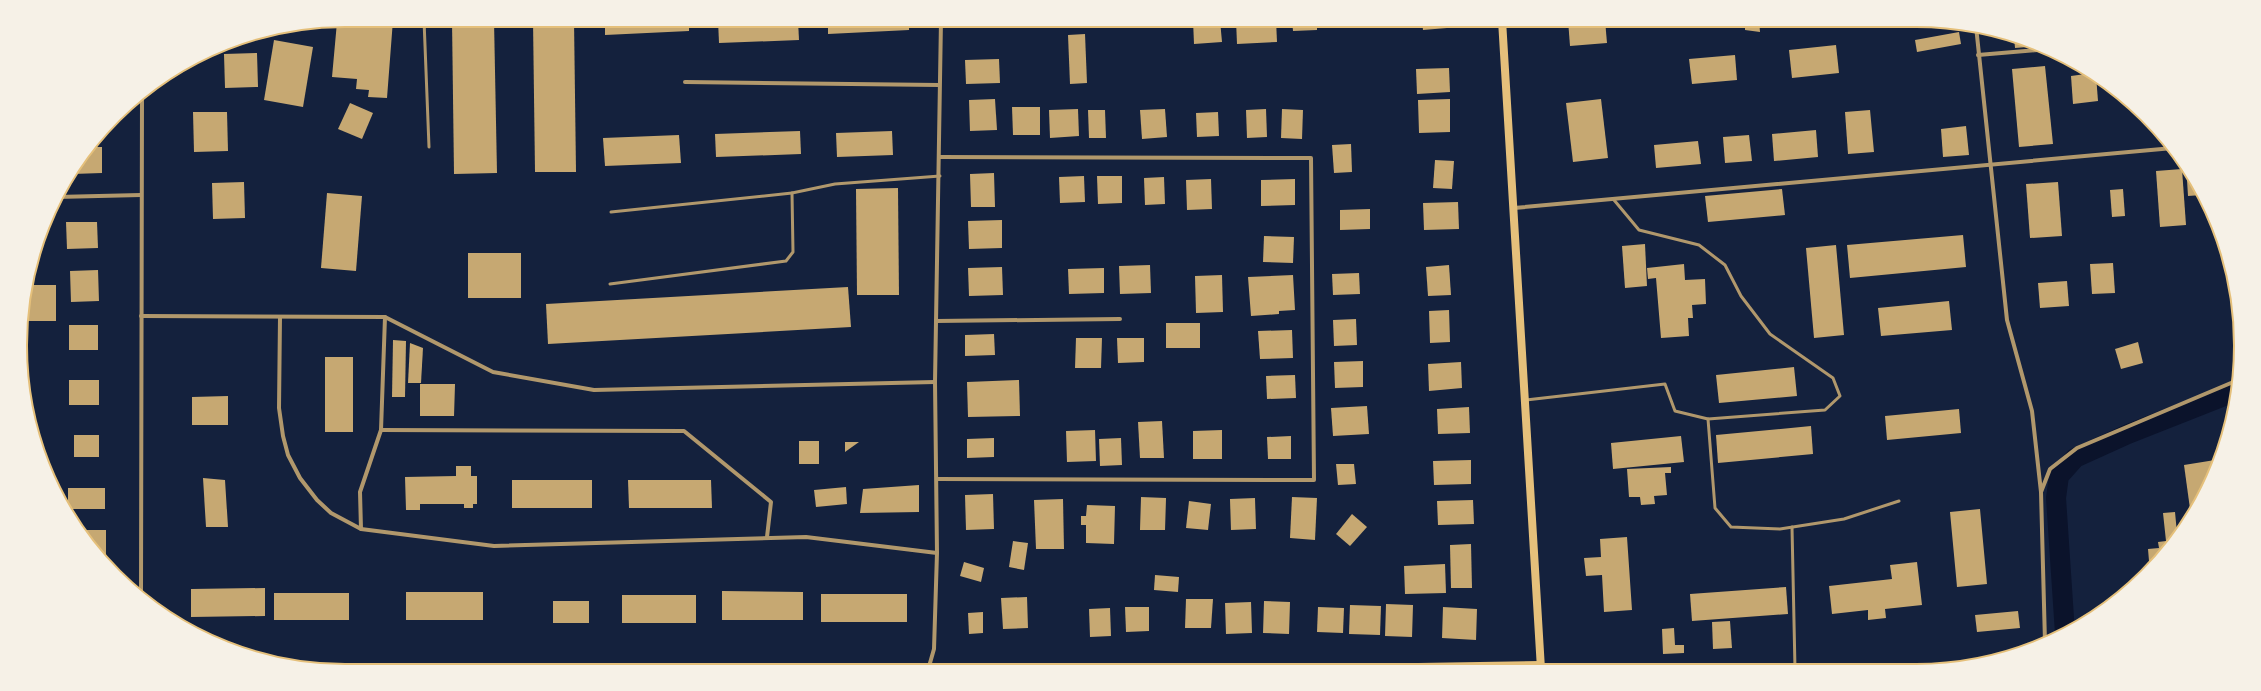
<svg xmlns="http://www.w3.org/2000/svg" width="2261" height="691" font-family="'Open Sans',sans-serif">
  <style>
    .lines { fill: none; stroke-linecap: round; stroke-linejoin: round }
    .canal { stroke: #0b132b; stroke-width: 20 }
    .building { fill: #c6a872 }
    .service { stroke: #b1986c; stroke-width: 3 }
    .minor { stroke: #b1986c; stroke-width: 4 }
    .secondary { stroke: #e5c07b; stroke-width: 8 }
    .rim { fill: none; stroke: #e5c07b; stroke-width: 2 }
  </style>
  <rect width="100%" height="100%" fill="#14213d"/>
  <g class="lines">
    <polyline class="canal" points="2065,633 2056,498 2059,476 2075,458 2128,434 2237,391"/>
  </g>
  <g class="building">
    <polygon points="346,20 393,20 387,98 368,97 369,90 356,89 357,79 332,77 337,22"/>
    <polygon points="452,20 494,20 497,173 454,174"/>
    <polygon points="533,20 574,20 576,172 535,172"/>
    <polygon points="605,20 689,20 689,31 605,35"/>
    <polygon points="718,20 798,20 799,40 719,43"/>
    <polygon points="828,20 909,20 909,30 828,34"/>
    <polygon points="970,20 998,20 998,22 970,24"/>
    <polygon points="1094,20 1120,20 1121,25 1095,26"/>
    <polygon points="1142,20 1166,20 1167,26 1142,27"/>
    <polygon points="1193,20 1220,20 1222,42 1194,44"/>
    <polygon points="1236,20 1276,20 1277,42 1237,44"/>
    <polygon points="1292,20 1317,20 1317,30 1293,31"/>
    <polygon points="1353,20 1378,20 1378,21 1353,23"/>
    <polygon points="1422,20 1446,20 1447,28 1423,30"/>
    <polygon points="1568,20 1605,20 1607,43 1570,46"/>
    <polygon points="1759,20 1760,32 1745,30 1745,21"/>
    <polygon points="1959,32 1961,44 1917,52 1915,40"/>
    <polygon points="1085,34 1087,83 1070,84 1068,35"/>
    <polygon points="2014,37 2040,45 2042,46 2015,48"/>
    <polygon points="274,40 313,47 303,107 264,100"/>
    <polygon points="1836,45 1839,73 1792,78 1789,50"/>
    <polygon points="257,53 258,87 225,88 224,54"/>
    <polygon points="1735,55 1737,80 1692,84 1689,59"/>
    <polygon points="999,59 1000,83 966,84 965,60"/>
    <polygon points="2045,66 2053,144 2019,147 2012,69"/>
    <polygon points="1449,68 1450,92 1417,94 1416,69"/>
    <polygon points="2093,73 2096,75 2098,101 2073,104 2071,76"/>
    <polygon points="995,99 997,130 970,131 969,100"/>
    <polygon points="1450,99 1450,132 1419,133 1418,100"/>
    <polygon points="1601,99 1608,158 1573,162 1566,103"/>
    <polygon points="350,103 373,113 362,139 338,129"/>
    <polygon points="1012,107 1040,107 1040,135 1013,135"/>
    <polygon points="1078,109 1079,136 1050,138 1049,110"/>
    <polygon points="1165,109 1167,137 1142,139 1140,110"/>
    <polygon points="1266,109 1267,137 1247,138 1246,110"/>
    <polygon points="1282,109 1303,110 1302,139 1281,138"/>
    <polygon points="1088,110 1105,110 1106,138 1089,138"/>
    <polygon points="1870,110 1874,152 1848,154 1845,112"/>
    <polygon points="193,112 227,112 228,151 194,152"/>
    <polygon points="1218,112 1219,136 1197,137 1196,113"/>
    <polygon points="1966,126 1969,155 1943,157 1941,129"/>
    <polygon points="1816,130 1818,157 1774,161 1772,134"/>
    <polygon points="800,131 801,154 716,157 715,134"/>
    <polygon points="892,131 893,155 837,157 836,133"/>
    <polygon points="679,135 681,163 605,166 603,138"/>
    <polygon points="1749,135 1752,161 1725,163 1723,137"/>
    <polygon points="1698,141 1701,164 1656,168 1654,145"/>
    <polygon points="1351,144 1352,172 1334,173 1332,145"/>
    <polygon points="87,147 102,147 102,173 73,174"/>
    <polygon points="1435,160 1454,161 1452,189 1433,188"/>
    <polygon points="2186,164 2186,165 2202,195 2188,196"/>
    <polygon points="2182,169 2186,225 2160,227 2156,171"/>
    <polygon points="994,173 995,207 971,207 970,174"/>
    <polygon points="1084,176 1085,202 1060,203 1059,177"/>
    <polygon points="1097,176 1122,176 1122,203 1098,204"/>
    <polygon points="1164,177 1165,204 1145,205 1144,178"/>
    <polygon points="1211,179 1212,209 1187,210 1186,180"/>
    <polygon points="1295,179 1295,205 1261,206 1261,180"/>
    <polygon points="244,182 245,218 213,219 212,183"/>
    <polygon points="2058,182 2062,236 2030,238 2026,184"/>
    <polygon points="898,188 899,295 857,295 856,189"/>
    <polygon points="1782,189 1785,215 1708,222 1705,196"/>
    <polygon points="2123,189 2125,216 2112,217 2110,190"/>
    <polygon points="327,193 362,196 356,271 321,268"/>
    <polygon points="1458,202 1459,229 1424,230 1423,203"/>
    <polygon points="1370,209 1370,229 1340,230 1340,210"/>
    <polygon points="1002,220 1002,248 969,249 968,221"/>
    <polygon points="66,222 97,222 98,248 67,249"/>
    <polygon points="1963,235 1966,267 1850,278 1847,245"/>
    <polygon points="1264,236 1294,237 1293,263 1263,262"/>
    <polygon points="1645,244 1647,286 1625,288 1622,246"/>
    <polygon points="1836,245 1844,335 1814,338 1806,248"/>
    <rect x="468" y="253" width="53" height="45"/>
    <polygon points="2113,263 2115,293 2092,294 2090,264"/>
    <polygon points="1684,264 1685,280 1705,279 1706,304 1692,305 1693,318 1688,318 1689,336 1661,338 1656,278 1648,279 1647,268"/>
    <polygon points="1150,265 1151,293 1120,294 1119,266"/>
    <polygon points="1449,265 1451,295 1428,296 1426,267"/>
    <polygon points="1002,267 1003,295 969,296 968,268"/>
    <polygon points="1104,268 1104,293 1069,294 1068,269"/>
    <polygon points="98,270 99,301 71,302 70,271"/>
    <polygon points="1359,273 1360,294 1333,295 1332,274"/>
    <polygon points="1222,275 1223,312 1196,313 1195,276"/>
    <polygon points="1293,275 1295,310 1279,311 1279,314 1251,316 1248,277"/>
    <polygon points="2067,281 2069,306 2040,308 2038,283"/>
    <polygon points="28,285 56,285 56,321 22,321 23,303"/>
    <polygon points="848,287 851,327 548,344 546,304"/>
    <polygon points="1949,301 1952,330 1881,336 1878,308"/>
    <polygon points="1449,310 1450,342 1430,343 1429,311"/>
    <polygon points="1356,319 1357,345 1334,346 1333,320"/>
    <rect x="1166" y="323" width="34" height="25"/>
    <rect x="69" y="325" width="29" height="25"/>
    <polygon points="1292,330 1293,358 1260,359 1258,331"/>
    <polygon points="994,334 995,355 965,356 965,335"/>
    <polygon points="1076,338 1102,338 1101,368 1075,368"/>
    <polygon points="1117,338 1144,338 1144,362 1118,363"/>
    <polygon points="393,340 406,341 405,397 392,397"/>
    <polygon points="2138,342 2143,363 2121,369 2115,349"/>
    <polygon points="410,343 423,348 421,383 408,383"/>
    <rect x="325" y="357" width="28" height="75"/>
    <polygon points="1363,361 1363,387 1335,388 1334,362"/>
    <polygon points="1461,362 1462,388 1429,391 1428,364"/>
    <polygon points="1794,367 1797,396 1719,403 1716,375"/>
    <polygon points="1295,375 1296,398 1267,399 1266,376"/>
    <rect x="69" y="380" width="30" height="25"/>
    <polygon points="1019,380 1020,416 968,417 967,382"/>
    <polygon points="420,384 455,384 454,416 420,416"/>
    <polygon points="228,396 228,425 192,425 192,397"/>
    <polygon points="1367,406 1369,434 1333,436 1331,408"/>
    <polygon points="1469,407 1470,433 1438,434 1437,409"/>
    <polygon points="1959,409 1961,433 1887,440 1885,416"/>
    <polygon points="1162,421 1164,458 1140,458 1138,422"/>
    <polygon points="1811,426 1813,454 1718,463 1716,435"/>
    <polygon points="1095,430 1096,461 1067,462 1066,431"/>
    <polygon points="1222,430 1222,459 1193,459 1193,431"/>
    <rect x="74" y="435" width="25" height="22"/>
    <polygon points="1291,436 1291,459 1268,459 1267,437"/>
    <polygon points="1681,436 1684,462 1613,469 1611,443"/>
    <polygon points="994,438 994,457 967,458 967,439"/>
    <polygon points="1121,438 1122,465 1100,466 1099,439"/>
    <rect x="799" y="441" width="20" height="23"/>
    <polygon points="845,442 859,442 845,452"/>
    <polygon points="1471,460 1471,484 1434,485 1433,461"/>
    <polygon points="2215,460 2198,508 2191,516 2184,465"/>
    <polygon points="1336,464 1354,464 1356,484 1338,485"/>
    <polygon points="456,466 471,466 471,476 477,476 477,504 473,504 473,508 464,508 464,504 420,504 420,510 406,510 405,477 456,476"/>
    <polygon points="1671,467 1671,473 1665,473 1667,495 1654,496 1655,504 1641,505 1640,497 1629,497 1627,469"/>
    <polygon points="203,478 225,480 228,527 206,527"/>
    <rect x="512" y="480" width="80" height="28"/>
    <polygon points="628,480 711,480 712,508 629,508"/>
    <polygon points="919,485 919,512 860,513 863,489"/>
    <polygon points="846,487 847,504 816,507 814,490"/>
    <rect x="68" y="488" width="37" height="21"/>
    <polygon points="993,494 994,529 966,530 965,495"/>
    <polygon points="1141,497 1166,498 1165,530 1140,530"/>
    <polygon points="1292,497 1317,498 1315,540 1290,538"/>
    <polygon points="1255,498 1256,529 1231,530 1230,499"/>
    <polygon points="1063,499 1064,549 1036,549 1034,500"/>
    <polygon points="1473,500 1474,524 1438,525 1437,501"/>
    <polygon points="1189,501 1211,504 1208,530 1186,528"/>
    <polygon points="1087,505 1115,506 1114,544 1086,543 1086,525 1081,525 1081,516 1086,516"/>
    <polygon points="1980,509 1987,584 1957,587 1950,512"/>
    <polygon points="2175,512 2177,533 2155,560 2149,561 2148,549 2159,548 2158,542 2166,541 2163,513"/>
    <polygon points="1352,514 1367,527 1350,546 1336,534"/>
    <polygon points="78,530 106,530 106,554 98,554"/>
    <polygon points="1627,537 1632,610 1604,612 1602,575 1586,576 1584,558 1601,557 1600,539"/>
    <polygon points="1013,541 1028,543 1024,570 1009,567"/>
    <polygon points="1471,544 1472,588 1451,588 1450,545"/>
    <polygon points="964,562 984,568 981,582 960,576"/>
    <polygon points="1917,562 1922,605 1885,609 1886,618 1868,620 1868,610 1832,614 1829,586 1892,579 1890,565"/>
    <polygon points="1445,564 1446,593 1405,594 1404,566"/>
    <polygon points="1155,575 1179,577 1178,592 1154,590"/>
    <polygon points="1786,587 1788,614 1692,621 1690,594"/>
    <polygon points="265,588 265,616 191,617 191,589"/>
    <polygon points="722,591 803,592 803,620 722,620"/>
    <rect x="406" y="592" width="77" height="28"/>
    <rect x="274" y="593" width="75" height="27"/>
    <rect x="821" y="594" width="86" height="28"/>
    <rect x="622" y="595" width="74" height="28"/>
    <polygon points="1027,597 1028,628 1003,629 1001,598"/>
    <polygon points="1186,599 1213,599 1211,628 1185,628"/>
    <rect x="553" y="601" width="36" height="22"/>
    <polygon points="1264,601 1290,602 1289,634 1263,633"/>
    <polygon points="1251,602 1252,633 1226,634 1225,603"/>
    <polygon points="1386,604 1413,605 1412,637 1385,636"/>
    <polygon points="1350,605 1381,606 1380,635 1349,634"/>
    <polygon points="1125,607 1149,607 1149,631 1126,632"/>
    <polygon points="1318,607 1344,608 1343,633 1317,632"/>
    <polygon points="1443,607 1477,609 1476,640 1442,638"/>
    <polygon points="1110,608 1111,636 1090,637 1089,609"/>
    <polygon points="2018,611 2020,628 1977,632 1975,615"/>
    <polygon points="983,612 983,633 969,634 968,613"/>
    <polygon points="1730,621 1732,648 1713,649 1712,622"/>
    <polygon points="1674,628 1675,645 1684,645 1684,653 1663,654 1662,629"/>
  </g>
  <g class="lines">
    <g class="service">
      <polyline points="424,20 429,147"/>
      <polyline points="611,212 792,193"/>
      <polyline points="610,284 786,261 793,252 792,193 835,184 940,176"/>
      <polyline points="1526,400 1665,384 1675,411 1708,419 1825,410 1840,396 1833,378 1770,334 1741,296 1725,265 1699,245 1639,230 1614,200"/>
      <polyline points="1708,419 1715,508 1731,527 1780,529 1844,519 1899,501"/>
      <polyline points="1792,527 1795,669"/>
    </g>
    <g class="minor">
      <polyline points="1976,26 2007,320 2032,411 2041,492 2045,642"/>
      <polyline points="1978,55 2049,49"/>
      <polyline points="685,82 939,85"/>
      <polyline points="56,197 141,195"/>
      <polyline points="1514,208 2173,148"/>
      <polyline points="141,316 385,317 493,372 594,390 935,382"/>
      <polyline points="280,317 279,408 283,436 288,455 300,478 317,500 331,513 361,529"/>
      <polyline points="385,317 381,430 360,492 361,529 494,546 806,537 937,553"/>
      <polyline points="936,321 1120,319"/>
      <polyline points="381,430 684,431 771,502 767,537"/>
      <polyline points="937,479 1314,480 1311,158 940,157"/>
      <polyline points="2041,492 2050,469 2077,448 2238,380"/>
      <polyline points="141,597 142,94"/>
      <polyline points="1540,665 1555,669"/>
      <polyline points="928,670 934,649 937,553 935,382 941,20"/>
    </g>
    <g class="secondary">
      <polyline points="1502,20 1541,669"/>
      <polyline points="312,668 712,670"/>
      <polyline points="1295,669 1540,665"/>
    </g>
  </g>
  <path d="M0 0H2261V691H0ZM345 27H1916A318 318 0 0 1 2234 345V346A318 318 0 0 1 1916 664H345A318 318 0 0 1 27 346V345A318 318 0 0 1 345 27Z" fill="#f6f1e7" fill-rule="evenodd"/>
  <path class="rim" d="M345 27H1916A318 318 0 0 1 2234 345V346A318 318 0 0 1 1916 664H345A318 318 0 0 1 27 346V345A318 318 0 0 1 345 27Z"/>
</svg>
